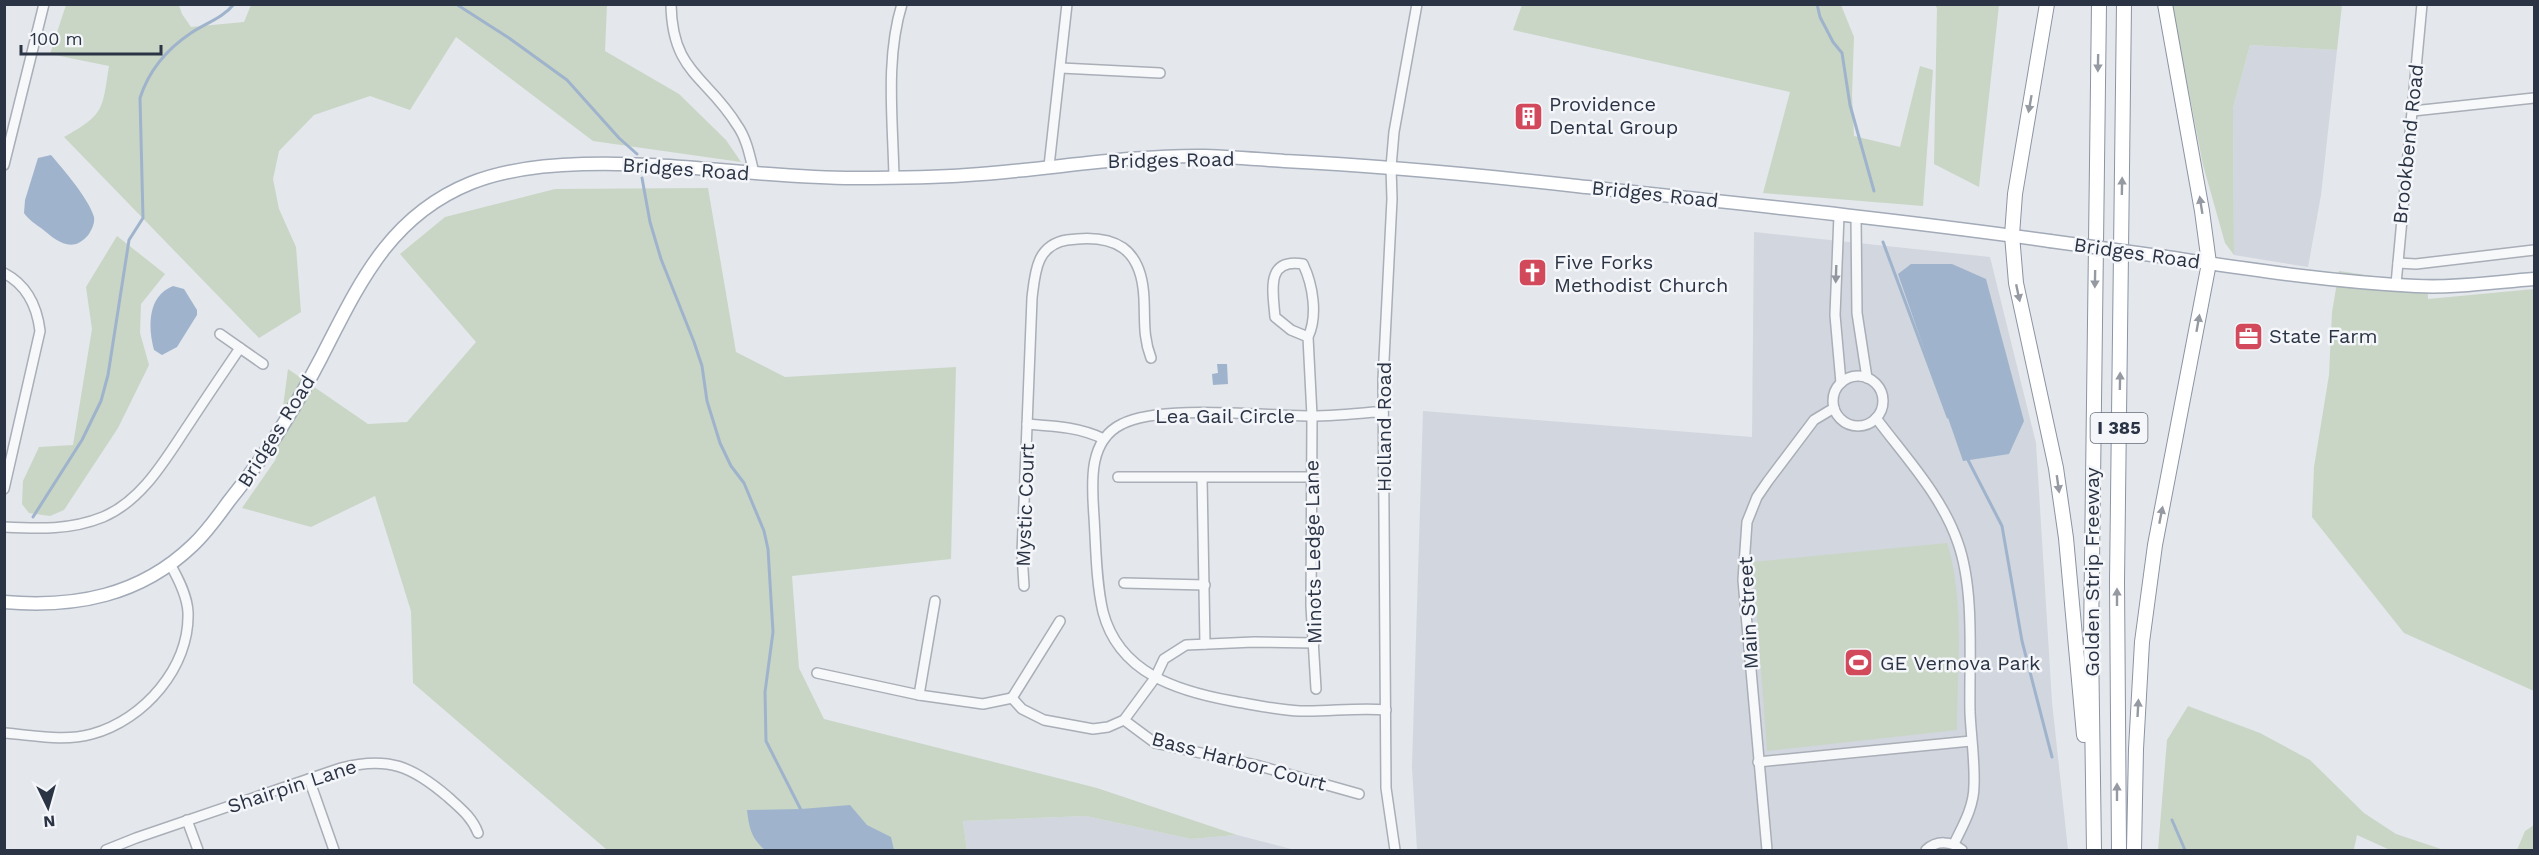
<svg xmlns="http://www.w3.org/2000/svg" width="2539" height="855" font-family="'Work Sans',sans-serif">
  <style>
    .built { fill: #d2d6de }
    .green { fill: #c9d6c5 }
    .water { fill: #9fb4cc }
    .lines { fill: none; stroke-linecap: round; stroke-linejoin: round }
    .stream { stroke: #9fb4cc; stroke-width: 3 }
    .minor-casing { stroke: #a9aeb7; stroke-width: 12 }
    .major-casing { stroke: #a3abb8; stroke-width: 15 }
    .highway-casing { stroke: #8b94a3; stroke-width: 16 }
    .minor { stroke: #f7f8fa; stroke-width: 9 }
    .major { stroke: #fff; stroke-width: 12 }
    .highway { stroke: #fff; stroke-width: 14 }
    .major-bridge-casing { stroke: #a3abb8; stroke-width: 15; stroke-linecap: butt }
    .major-bridge { stroke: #fff; stroke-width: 12 }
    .oneway { fill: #959aa2 }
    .oneway2 { fill: #9196a0 }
    .labels { text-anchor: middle; stroke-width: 5; stroke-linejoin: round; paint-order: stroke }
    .shield { fill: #f4f6f9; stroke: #676e7b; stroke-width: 1.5 }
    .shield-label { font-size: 18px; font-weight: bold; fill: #2b3445 }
    .poi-label { font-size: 20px; fill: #2b3445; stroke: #f4f6f9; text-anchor: start }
    .street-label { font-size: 20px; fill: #2b3445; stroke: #f4f6f9 }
  </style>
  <rect width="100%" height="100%" fill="#e4e7ec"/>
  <g class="built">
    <polygon points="2250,45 2337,50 2321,195 2308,267 2234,255 2233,108"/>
    <polygon points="1754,232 1990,257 2036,443 2052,702 2068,850 1417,850 1412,767 1423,411 1752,437"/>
    <polygon points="1086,816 1191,839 1237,835 1295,850 967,850 963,821"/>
  </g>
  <g class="green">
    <path d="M66,5H179L182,14L191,27L244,22L251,5H607L605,51L679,94L726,140L741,162L593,141L456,37L410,110L370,96L314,115L279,151L273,179L279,209L296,247L301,312L259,338L64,137C105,114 102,110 109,66L50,54Z"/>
    <polygon points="1522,5 1841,5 1854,37 1852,95 1854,136 1900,147 1920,66 1933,70 1923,206 1763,193 1790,92 1513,30"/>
    <polygon points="1935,5 1999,5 1979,187 1934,164 1937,8"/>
    <polygon points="2172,5 2342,5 2337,50 2250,45 2233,108 2234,255 2225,243 2203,165"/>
    <polygon points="708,188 736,352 785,377 956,367 951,559 792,576 799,668 824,719 1097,788 1237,835 1191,839 1086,816 963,821 967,850 607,850 413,683 411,611 375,496 311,527 242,508 276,459 288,369 368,424 407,422 476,342 400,254 445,217 555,189"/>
    <polygon points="117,236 165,274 141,304 140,333 149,365 118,428 64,510 50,516 29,513 22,504 23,481 39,447 73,445 92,329 86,287"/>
    <polygon points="2339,271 2407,281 2427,281 2428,299 2534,289 2534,691 2404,633 2312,517 2314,467 2329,375 2332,312"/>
    <path d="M1947,543C1965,599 1957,670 1957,730L1767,751L1753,562Z"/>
    <polygon points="2188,706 2260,733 2310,760 2364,813 2396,834 2444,850 2390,850 2357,835 2354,849 2358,850 2158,850 2167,740"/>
    <polygon points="2534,825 2534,850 2517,850 2525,831"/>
  </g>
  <g class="water">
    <path d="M51,155C63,169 89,199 94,217C95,223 92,229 89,234C72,255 57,241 41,228C35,224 28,219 24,213L25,200L38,158Z"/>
    <polygon points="1911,264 1952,264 1986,279 2024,421 2009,454 1963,461 1898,274"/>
    <path d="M173,286L184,289L197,310V315L177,347L162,355L154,350C148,328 147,296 173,286Z"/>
    <polygon points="1217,364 1227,364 1228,384 1213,385 1212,374 1218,373"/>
    <path d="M850,805L867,825L891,837L894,850H765C751,838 749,827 747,810L801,809Z"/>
  </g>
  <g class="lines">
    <g class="stream">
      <polyline points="456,4 509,38 567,80 619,138 637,154"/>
      <polyline points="1817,4 1820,17 1833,42 1842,53 1850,105 1874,191"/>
      <polyline points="642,178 650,222 661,259 694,342 702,366 707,401 720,443 731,466 744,483 764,531 768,549 773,632 765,692 766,741 802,812"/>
      <polyline points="1883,242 1948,417"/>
      <polyline points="1967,458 2002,526 2022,641 2052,757"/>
      <path d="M33,517L82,440L101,401L108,375L129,240L143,218L140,98C149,70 167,49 191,33C206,23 223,18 234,4"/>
      <polyline points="2172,820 2185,850"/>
    </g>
    <defs>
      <g id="minor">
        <path d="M671,4C672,73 707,76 737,125C747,139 750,157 754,173"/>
        <polyline points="1061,68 1160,73"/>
        <polyline points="2413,111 2534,98"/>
        <polyline points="4,165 44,4"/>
        <polyline points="1049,166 1067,4"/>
        <path d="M894,178C893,121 885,59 902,4"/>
        <polyline points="1839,215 1835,315 1841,383"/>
        <polyline points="1856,217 1857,313 1867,378"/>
        <polyline points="2398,263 2416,264 2534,250"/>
        <path d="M4,273C27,285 37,306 40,331L4,489"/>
        <polyline points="2396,284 2422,4"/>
        <polyline points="220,334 263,364"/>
        <path d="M1308,337C1318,316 1313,285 1303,264C1265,258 1273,291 1275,317L1291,330L1308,337L1312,416L1311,606L1316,689"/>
        <circle cx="1858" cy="401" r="25"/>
        <path d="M1383,414L1374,412C1353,414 1332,416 1311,416C1265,416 1160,404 1122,424C1087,441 1092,485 1094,517C1096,548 1096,582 1103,612C1119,673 1177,691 1232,701C1255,705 1277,710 1300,711C1327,712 1360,707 1386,710"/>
        <path d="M1876,418C1906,458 1942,496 1958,543C1975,591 1969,660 1970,712C1971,736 1975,761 1974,785C1974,807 1963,825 1954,844"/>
        <path d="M1027,424C1054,426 1079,427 1104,439"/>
        <polyline points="1118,477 1311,477"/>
        <polyline points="1202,478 1205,644"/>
        <path d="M4,527C39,529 71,530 103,517C143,500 166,458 189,424C206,398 223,373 240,348"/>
        <polyline points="1124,583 1205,585"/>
        <path d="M1024,586L1022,554L1032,298C1035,273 1036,245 1067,240C1115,233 1142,248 1144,299C1145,321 1143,337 1151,358"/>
        <polyline points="817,673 919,695 983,704 1012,698"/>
        <polyline points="919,695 935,601"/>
        <polyline points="1012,698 1022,709 1044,720 1093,729 1108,727 1124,720 1155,678 1164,659 1186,645 1254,642 1314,643"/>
        <polyline points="1012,698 1060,621"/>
        <polyline points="1124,720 1155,743 1256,765 1359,794"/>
        <path d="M4,733C33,735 63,742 92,734C144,720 190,667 188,612C187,595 178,578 170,564"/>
        <polyline points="1758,762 1971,741"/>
        <polyline points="309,779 334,850"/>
        <polyline points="187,820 198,850"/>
        <path d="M106,850L136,838L341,768C388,756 412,766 448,797C460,808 472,817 478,833"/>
        <polyline points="1395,850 1386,788 1383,380 1392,199 1391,167 1394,132 1417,4"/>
        <polyline points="1767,850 1743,580 1747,522 1757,497 1768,481 1814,420 1834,408"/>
        <path d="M1926,850C1937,840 1951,841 1962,850"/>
      </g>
      <g id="major">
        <path d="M2166,257C2248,269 2332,282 2416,286C2455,288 2495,282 2534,279"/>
        <path d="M4,602C75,608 140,596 193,545C207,532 218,516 229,501C265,457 295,408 321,358C359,284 389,216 471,183C506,169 545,165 583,164C673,161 763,178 854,178C892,178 930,178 967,175C1047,170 1125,155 1205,156C1231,157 1257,159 1284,161C1382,166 1480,175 1577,186C1735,203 1893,219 2050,241"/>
      </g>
      <g id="highway">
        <polyline points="2047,4 2015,194 2012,235 2016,283 2056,468 2066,538 2084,735"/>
        <polyline points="2094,850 2091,642 2099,4"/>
        <polyline points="2119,850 2117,582 2124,4"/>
        <polyline points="2134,850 2136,749 2142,642 2155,545 2209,263 2202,211 2165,4"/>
      </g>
    </defs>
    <use href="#minor" class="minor-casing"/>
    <use href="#major" class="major-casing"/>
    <use href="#highway" class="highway-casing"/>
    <use href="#minor" class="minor"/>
    <use href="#major" class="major"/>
    <use href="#highway" class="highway"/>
    <defs>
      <polyline id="major-bridge" points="2050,241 2166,257"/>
    </defs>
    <use href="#major-bridge" class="major-bridge-casing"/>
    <use href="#major-bridge" class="major-bridge"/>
  </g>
  <defs><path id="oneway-solid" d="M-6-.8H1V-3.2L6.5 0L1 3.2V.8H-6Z" transform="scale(1.5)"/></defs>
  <g class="oneway">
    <use href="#oneway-solid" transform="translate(2098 63) rotate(91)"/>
    <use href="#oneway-solid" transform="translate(2030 104) rotate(100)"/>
    <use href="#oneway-solid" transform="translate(2122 186) rotate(-89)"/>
    <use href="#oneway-solid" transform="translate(2201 205) rotate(-99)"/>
    <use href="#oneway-solid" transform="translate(2095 279) rotate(91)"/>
    <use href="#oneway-solid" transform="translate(2018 293) rotate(78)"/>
    <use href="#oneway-solid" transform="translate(2198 323) rotate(-80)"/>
    <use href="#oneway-solid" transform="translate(2120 381) rotate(-89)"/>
    <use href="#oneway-solid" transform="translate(2058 484) rotate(82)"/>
    <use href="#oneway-solid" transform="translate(2161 515) rotate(-79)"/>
    <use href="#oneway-solid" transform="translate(2117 597) rotate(-90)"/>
    <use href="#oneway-solid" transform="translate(2138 708) rotate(-87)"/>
    <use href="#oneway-solid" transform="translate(2117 792) rotate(-90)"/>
  </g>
  <use class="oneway2" href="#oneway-solid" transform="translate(1836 274) rotate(92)"/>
  <defs>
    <symbol id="building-square" viewBox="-11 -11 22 22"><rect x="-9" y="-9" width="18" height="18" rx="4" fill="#d1495b" stroke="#f4f6f9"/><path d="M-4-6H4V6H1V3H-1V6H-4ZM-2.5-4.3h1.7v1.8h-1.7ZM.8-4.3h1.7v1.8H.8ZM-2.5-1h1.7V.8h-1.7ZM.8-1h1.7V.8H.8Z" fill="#fff"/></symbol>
    <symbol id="church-square" viewBox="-11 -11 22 22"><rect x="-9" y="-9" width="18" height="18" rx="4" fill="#d1495b" stroke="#f4f6f9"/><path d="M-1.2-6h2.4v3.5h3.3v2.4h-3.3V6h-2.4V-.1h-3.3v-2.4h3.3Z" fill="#fff"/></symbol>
    <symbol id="office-square" viewBox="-11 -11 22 22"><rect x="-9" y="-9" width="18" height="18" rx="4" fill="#d1495b" stroke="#f4f6f9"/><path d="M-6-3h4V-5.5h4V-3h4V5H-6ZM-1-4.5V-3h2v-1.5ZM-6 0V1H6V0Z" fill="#fff"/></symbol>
    <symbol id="stadium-square" viewBox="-11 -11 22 22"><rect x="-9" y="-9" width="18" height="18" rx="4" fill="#d1495b" stroke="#f4f6f9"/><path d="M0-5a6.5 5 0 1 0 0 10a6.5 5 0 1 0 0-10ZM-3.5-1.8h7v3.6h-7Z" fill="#fff"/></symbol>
  </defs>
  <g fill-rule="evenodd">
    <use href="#building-square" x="1512" y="100" width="33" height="33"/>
    <use href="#church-square" x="1516" y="256" width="33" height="33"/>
    <use href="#office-square" x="2232" y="320" width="33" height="33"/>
    <use href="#stadium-square" x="1842" y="646" width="33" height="33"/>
  </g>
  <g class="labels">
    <rect class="shield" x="2090.5" y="413" width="57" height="30" rx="4.5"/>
    <g class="shield-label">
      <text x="2119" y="434">I 385</text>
    </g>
    <g class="poi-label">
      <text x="1549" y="111">Providence<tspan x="1549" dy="23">Dental Group</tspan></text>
      <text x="1554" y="269">Five Forks<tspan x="1554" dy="23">Methodist Church</tspan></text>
      <text x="2269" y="343">State Farm</text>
      <text x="1880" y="670">GE Vernova Park</text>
    </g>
    <g class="street-label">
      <text transform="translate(2408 144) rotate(-84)" y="7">Brookbend Road</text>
      <text transform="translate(1171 160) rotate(-1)" y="7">Bridges Road</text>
      <text transform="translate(686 169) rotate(4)" y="7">Bridges Road</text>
      <text transform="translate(1655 194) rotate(6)" y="7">Bridges Road</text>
      <text transform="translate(2137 253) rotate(8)" y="7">Bridges Road</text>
      <text x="1225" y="423">Lea Gail Circle</text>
      <text transform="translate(1384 427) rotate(-90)" y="7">Holland Road</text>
      <text transform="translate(276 431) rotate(-58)" y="7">Bridges Road</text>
      <text transform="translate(1025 505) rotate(-88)" y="7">Mystic Court</text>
      <text transform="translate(1313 552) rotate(-91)" y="7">Minots Ledge Lane</text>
      <text transform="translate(2092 572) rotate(-90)" y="7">Golden Strip Freeway</text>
      <text transform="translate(1748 613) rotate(-93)" y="7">Main Street</text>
      <text transform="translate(1239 761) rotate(15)" y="7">Bass Harbor Court</text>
      <text transform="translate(292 786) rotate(-18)" y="7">Shairpin Lane</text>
    </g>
  </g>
  <rect width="2539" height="855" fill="none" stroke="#2b3445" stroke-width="12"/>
  <g transform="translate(48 807) rotate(175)" stroke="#f4f6f9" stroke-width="4.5" paint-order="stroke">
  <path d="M0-4.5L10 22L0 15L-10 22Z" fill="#2b3445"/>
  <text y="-9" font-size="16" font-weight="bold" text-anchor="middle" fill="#2b3445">N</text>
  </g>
  <path d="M21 45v9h140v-9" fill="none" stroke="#2b3445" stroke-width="3"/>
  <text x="30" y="45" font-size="18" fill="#2b3445" stroke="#f4f6f9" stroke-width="4.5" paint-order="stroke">100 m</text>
</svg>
